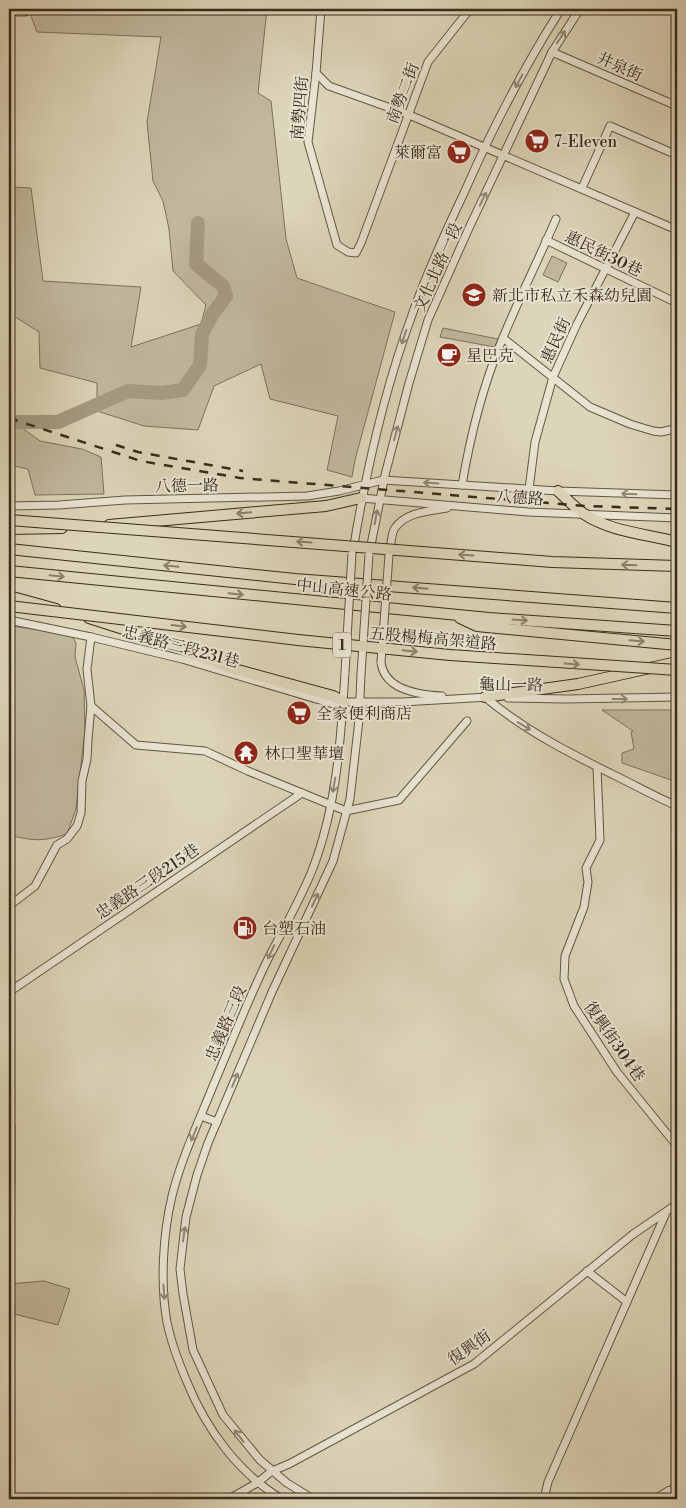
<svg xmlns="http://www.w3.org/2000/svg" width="686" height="1508" font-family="'Libre Bodoni','Noto Serif TC',serif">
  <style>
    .green { fill: #c1b89e; stroke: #7c725c }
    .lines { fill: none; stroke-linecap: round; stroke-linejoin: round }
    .river { stroke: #a59b83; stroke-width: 14 }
    .minor-casing { stroke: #615642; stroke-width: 9 }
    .highway-casing { stroke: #382b1b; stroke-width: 12 }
    .minor { stroke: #e9e4d2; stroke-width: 7 }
    .highway { stroke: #ddd5b9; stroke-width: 10 }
    .rail { stroke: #382b1b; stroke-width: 2.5; stroke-dasharray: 9 9; stroke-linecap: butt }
    .minor-bridge-casing { stroke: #615642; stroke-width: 9; stroke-linecap: butt }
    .highway-bridge-casing { stroke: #382b1b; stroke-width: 12; stroke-linecap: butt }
    .minor-bridge { stroke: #e9e4d2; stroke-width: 7 }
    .highway-bridge { stroke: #ddd5b9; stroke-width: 10 }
    .oneway { stroke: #908876 }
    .oneway2 { stroke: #8a806a }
    .labels { text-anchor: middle; stroke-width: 4; stroke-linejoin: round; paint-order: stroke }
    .shield { fill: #e9e4d2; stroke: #6d6252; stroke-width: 1 }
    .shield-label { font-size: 15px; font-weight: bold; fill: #382b1b }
    .street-label { font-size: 16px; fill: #382b1b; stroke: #e9e4d2 }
    .poi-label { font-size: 16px; fill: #382b1b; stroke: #e9e4d2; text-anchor: start }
  </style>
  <rect width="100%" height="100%" fill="#ddd5b9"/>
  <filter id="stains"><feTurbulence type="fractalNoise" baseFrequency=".004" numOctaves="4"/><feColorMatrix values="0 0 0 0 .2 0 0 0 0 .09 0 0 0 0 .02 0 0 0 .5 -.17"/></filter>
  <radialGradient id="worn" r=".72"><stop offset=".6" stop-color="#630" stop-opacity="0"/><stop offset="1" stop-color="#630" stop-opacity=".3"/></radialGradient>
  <g class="green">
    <polygon points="34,9 267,9 258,93 271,101 286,239 297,278 395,312 355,460 352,477 327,470 338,416 270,399 261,364 214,386 198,430 144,426 97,411 97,383 40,368 39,332 9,313 9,198 11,187 31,188 43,281 141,287 131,347 201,324 206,305 173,271 169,229 163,201 153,181 147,122 161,37 37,32 31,16"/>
    <polygon points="552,256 567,263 558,282 543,275"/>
    <polygon points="443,328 498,339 495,347 440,337"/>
    <polygon points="9,420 11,420 40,441 82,449 101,457 104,494 35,495 28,469 9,465"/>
    <path d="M9,626L60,632L72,636L76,643L75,657L84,690L85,731L76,809L67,834C43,842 33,841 9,835Z"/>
    <polygon points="602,710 677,710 677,782 622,763 622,753 634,749 631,732 633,731"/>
    <polygon points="9,1118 15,1125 15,1184 9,1192"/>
    <polygon points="44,1281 70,1289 58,1325 14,1314 9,1334 9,1284"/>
  </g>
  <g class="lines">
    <polyline class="river" points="9,422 58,422 128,391 161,393 183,390 200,365 202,334 212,315 226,296 223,286 196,264 198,223"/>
    <defs>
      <g id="minor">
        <polyline points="321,9 316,73 308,142 337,245 348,252 356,253 361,243 428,62 470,9"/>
        <polyline points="9,12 25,12 26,9"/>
        <polyline points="552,52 677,106"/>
        <polyline points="316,73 329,86 407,114 677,230"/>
        <polyline points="582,188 610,126 677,155"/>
        <polyline points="546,240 677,303"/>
        <polyline points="503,338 590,407 630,424 653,431 661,432 674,429 677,422"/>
        <path d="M462,485C470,438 482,389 500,345C517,302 538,261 556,219"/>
        <polyline points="529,489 535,442 553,377 577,324 635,212"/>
        <polyline points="361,498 528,512 677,518"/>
        <polyline points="9,506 59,505 125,500 307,496 339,491 383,480 558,491 677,495"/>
        <polyline points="370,550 385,475 409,383 428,320 469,228 552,52 580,9"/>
        <path d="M353,551C366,471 384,391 412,315C426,274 445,233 464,193C492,129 524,67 561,9"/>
        <path d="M390,552C391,545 391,533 395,528C406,512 429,511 447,508"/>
        <polyline points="9,620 91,637 182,659 333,704 344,702 402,702 489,697"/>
        <path d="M381,662C384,690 420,695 442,696"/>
        <path d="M485,697C525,731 575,756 622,779C640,788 658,798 677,806"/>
        <polyline points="508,698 566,699 677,697"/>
        <polyline points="91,706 136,745 205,751 248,771 346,811 399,800 467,721"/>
        <polyline points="597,767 600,840 586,868 588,882 584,907 565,956 564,979 574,1006 617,1072 677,1146"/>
        <polyline points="9,906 35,886 57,845 67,839 77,826 81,813 82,781 87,759 88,740 91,706 87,669 91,637"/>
        <polyline points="9,992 302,793"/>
        <polyline points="201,1116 217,1122"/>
        <polyline points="587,1271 627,1302"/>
        <polyline points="668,1491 677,1499"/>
        <polyline points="229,1499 257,1483 272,1471 289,1464 474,1364 632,1235 677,1204"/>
        <path d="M282,1499C239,1474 206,1429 187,1382C179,1363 171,1343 167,1322C160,1284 163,1234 172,1196C181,1159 199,1121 213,1086C231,1044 247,1002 267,961C282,931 301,899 313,868C337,805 341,738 345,672"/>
        <polyline points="313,1499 287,1483 260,1460 223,1415 193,1350 183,1294 180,1269 186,1217 197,1175 208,1143 272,992 333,861 350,799 359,720 361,674"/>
        <polyline points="544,1499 548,1482 665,1215"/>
        <polyline points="655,1499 668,1491 677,1488"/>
      </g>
      <g id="highway">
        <path d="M558,491C567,499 575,508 584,514C611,532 647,534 677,542"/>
        <polyline points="109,525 326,506 361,498"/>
        <polyline points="9,529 62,528"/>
        <polyline points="9,549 295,579 677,608"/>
        <polyline points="9,571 489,618 677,631"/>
        <polyline points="9,596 56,609"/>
        <polyline points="89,618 142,635 234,669 333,696 344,702"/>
        <polyline points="460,618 477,626 677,645"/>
        <polyline points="485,697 578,684 677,662"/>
      </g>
    </defs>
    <use href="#minor" class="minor-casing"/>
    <use href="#highway" class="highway-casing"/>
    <use href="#minor" class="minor"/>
    <use href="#highway" class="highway"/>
    <g class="rail">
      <polyline points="9,418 141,461 240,478 586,506 677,509"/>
      <polyline points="116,445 138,452 243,471"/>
    </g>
    <defs>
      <g id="minor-bridge">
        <polyline points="381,662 389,555"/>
        <polyline points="345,672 352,554"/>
        <polyline points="361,674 369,555"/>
      </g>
      <g id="highway-bridge">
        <polyline points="9,520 552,562 677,566"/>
        <polyline points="9,606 298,640 450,655 677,670"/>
      </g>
    </defs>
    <use href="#minor-bridge" class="minor-bridge-casing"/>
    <use href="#highway-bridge" class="highway-bridge-casing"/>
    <use href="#minor-bridge" class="minor-bridge"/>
    <use href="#highway-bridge" class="highway-bridge"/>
  </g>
  <defs><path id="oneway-shaft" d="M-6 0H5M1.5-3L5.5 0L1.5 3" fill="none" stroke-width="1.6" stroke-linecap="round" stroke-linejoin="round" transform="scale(1.25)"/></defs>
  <g class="oneway">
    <use href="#oneway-shaft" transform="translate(561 37) rotate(-56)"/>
    <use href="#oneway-shaft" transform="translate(519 81) rotate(118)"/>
    <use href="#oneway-shaft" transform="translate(483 199) rotate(-64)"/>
    <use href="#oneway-shaft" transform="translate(404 337) rotate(109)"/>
    <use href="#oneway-shaft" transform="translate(396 433) rotate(-75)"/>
    <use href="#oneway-shaft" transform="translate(431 483) rotate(-176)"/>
    <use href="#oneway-shaft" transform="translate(629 494) rotate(-178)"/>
    <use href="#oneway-shaft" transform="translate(376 517) rotate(-79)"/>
    <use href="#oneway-shaft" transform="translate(620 699)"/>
    <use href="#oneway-shaft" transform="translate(524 726) rotate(31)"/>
    <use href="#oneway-shaft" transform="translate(334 785) rotate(100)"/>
    <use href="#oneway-shaft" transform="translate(315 900) rotate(-65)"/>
    <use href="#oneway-shaft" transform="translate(271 952) rotate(116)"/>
    <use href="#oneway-shaft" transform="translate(235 1080) rotate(-67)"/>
    <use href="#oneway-shaft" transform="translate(194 1134) rotate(112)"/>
    <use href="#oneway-shaft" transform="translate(184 1234) rotate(-82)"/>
    <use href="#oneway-shaft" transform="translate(164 1292) rotate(85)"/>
    <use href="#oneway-shaft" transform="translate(239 1436) rotate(-128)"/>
  </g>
  <g class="oneway2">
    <use href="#oneway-shaft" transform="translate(244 513) rotate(175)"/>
    <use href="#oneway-shaft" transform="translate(304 542) rotate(-176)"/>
    <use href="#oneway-shaft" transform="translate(466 555) rotate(-176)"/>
    <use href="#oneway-shaft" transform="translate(629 565) rotate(-178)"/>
    <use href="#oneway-shaft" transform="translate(171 566) rotate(-174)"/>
    <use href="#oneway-shaft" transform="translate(57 576) rotate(6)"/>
    <use href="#oneway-shaft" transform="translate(420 588) rotate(-175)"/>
    <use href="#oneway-shaft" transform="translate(236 594) rotate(6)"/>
    <use href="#oneway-shaft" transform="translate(520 620) rotate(4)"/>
    <use href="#oneway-shaft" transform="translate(179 626) rotate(7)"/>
    <use href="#oneway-shaft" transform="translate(637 641) rotate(5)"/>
    <use href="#oneway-shaft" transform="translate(410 651) rotate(6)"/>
    <use href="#oneway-shaft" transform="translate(572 664) rotate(4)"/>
  </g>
  <defs>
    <symbol id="supermarket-disc" viewBox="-11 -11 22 22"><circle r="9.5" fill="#8f2418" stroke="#e9e4d2"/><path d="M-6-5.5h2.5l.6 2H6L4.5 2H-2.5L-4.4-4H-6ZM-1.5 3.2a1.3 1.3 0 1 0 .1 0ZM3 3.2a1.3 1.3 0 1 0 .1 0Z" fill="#fff"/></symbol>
    <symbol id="school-disc" viewBox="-11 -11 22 22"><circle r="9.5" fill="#8f2418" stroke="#e9e4d2"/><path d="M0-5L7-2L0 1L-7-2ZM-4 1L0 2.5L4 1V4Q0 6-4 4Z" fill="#fff"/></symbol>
    <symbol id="cafe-disc" viewBox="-11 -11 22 22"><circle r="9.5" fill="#8f2418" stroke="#e9e4d2"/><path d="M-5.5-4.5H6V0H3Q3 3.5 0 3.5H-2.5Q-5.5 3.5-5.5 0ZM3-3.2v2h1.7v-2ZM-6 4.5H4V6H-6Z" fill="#fff"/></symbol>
    <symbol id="temple-disc" viewBox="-11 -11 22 22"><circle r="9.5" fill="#8f2418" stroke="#e9e4d2"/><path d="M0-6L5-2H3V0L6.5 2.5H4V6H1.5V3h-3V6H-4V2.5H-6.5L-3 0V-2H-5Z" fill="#fff"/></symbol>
    <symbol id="fuel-disc" viewBox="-11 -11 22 22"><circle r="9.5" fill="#8f2418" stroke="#e9e4d2"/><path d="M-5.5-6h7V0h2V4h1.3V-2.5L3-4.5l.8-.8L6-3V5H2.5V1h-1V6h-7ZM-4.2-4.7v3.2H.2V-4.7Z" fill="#fff"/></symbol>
  </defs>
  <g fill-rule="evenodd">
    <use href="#supermarket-disc" x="523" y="127" width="28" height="28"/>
    <use href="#supermarket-disc" x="445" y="138" width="28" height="28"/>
    <use href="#school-disc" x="460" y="281" width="28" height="28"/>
    <use href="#cafe-disc" x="435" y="341" width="28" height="28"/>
    <use href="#supermarket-disc" x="285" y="699" width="28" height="28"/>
    <use href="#temple-disc" x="232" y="739" width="28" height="28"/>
    <use href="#fuel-disc" x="231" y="914" width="28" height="28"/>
  </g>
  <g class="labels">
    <rect class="shield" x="333" y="632.5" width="18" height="25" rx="4"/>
    <g class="shield-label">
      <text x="342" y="650">1</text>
    </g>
    <g class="street-label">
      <text transform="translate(620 66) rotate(24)" y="6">井泉街</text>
      <text transform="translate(402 93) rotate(-69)" y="6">南勢二街</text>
      <text transform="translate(299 108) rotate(-85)" y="6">南勢四街</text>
      <text transform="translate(604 253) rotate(26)" y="6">惠民街30巷</text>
      <text transform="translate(437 267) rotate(-66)" y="6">文化北路一段</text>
      <text transform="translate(555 340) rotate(-65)" y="6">惠民街</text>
      <text transform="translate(187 485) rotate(-1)" y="6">八德一路</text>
      <text transform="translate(520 497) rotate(4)" y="6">八德路</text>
      <text transform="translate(344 589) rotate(6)" y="6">中山高速公路</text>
      <text transform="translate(433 638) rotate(5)" y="6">五股楊梅高架道路</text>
      <text transform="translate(181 646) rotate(15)" y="6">忠義路三段231巷</text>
      <text transform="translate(511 684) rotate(1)" y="6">龜山一路</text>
      <text transform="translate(147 881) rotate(-34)" y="6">忠義路三段215巷</text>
      <text transform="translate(225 1023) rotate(-67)" y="6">忠義路三段</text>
      <text transform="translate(615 1041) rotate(55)" y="6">復興街304巷</text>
      <text transform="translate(469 1347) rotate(-35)" y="6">復興街</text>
    </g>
    <g class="poi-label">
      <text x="554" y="147">7-Eleven</text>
      <text x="442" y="158" text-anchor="end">萊爾富</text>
      <text x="492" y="301">新北市私立禾森幼兒園</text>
      <text x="466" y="361">星巴克</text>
      <text x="316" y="719">全家便利商店</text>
      <text x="264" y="759">林口聖華壇</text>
      <text x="262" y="934">台塑石油</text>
    </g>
  </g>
  <rect width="686" height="1508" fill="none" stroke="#ddd5b9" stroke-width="30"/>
  <rect x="10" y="10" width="666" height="1488" fill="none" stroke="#382b1b" stroke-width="2.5"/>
  <rect x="15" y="15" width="656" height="1478" fill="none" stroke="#382b1b"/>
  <rect width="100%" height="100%" filter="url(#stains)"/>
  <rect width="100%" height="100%" fill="url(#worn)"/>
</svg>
